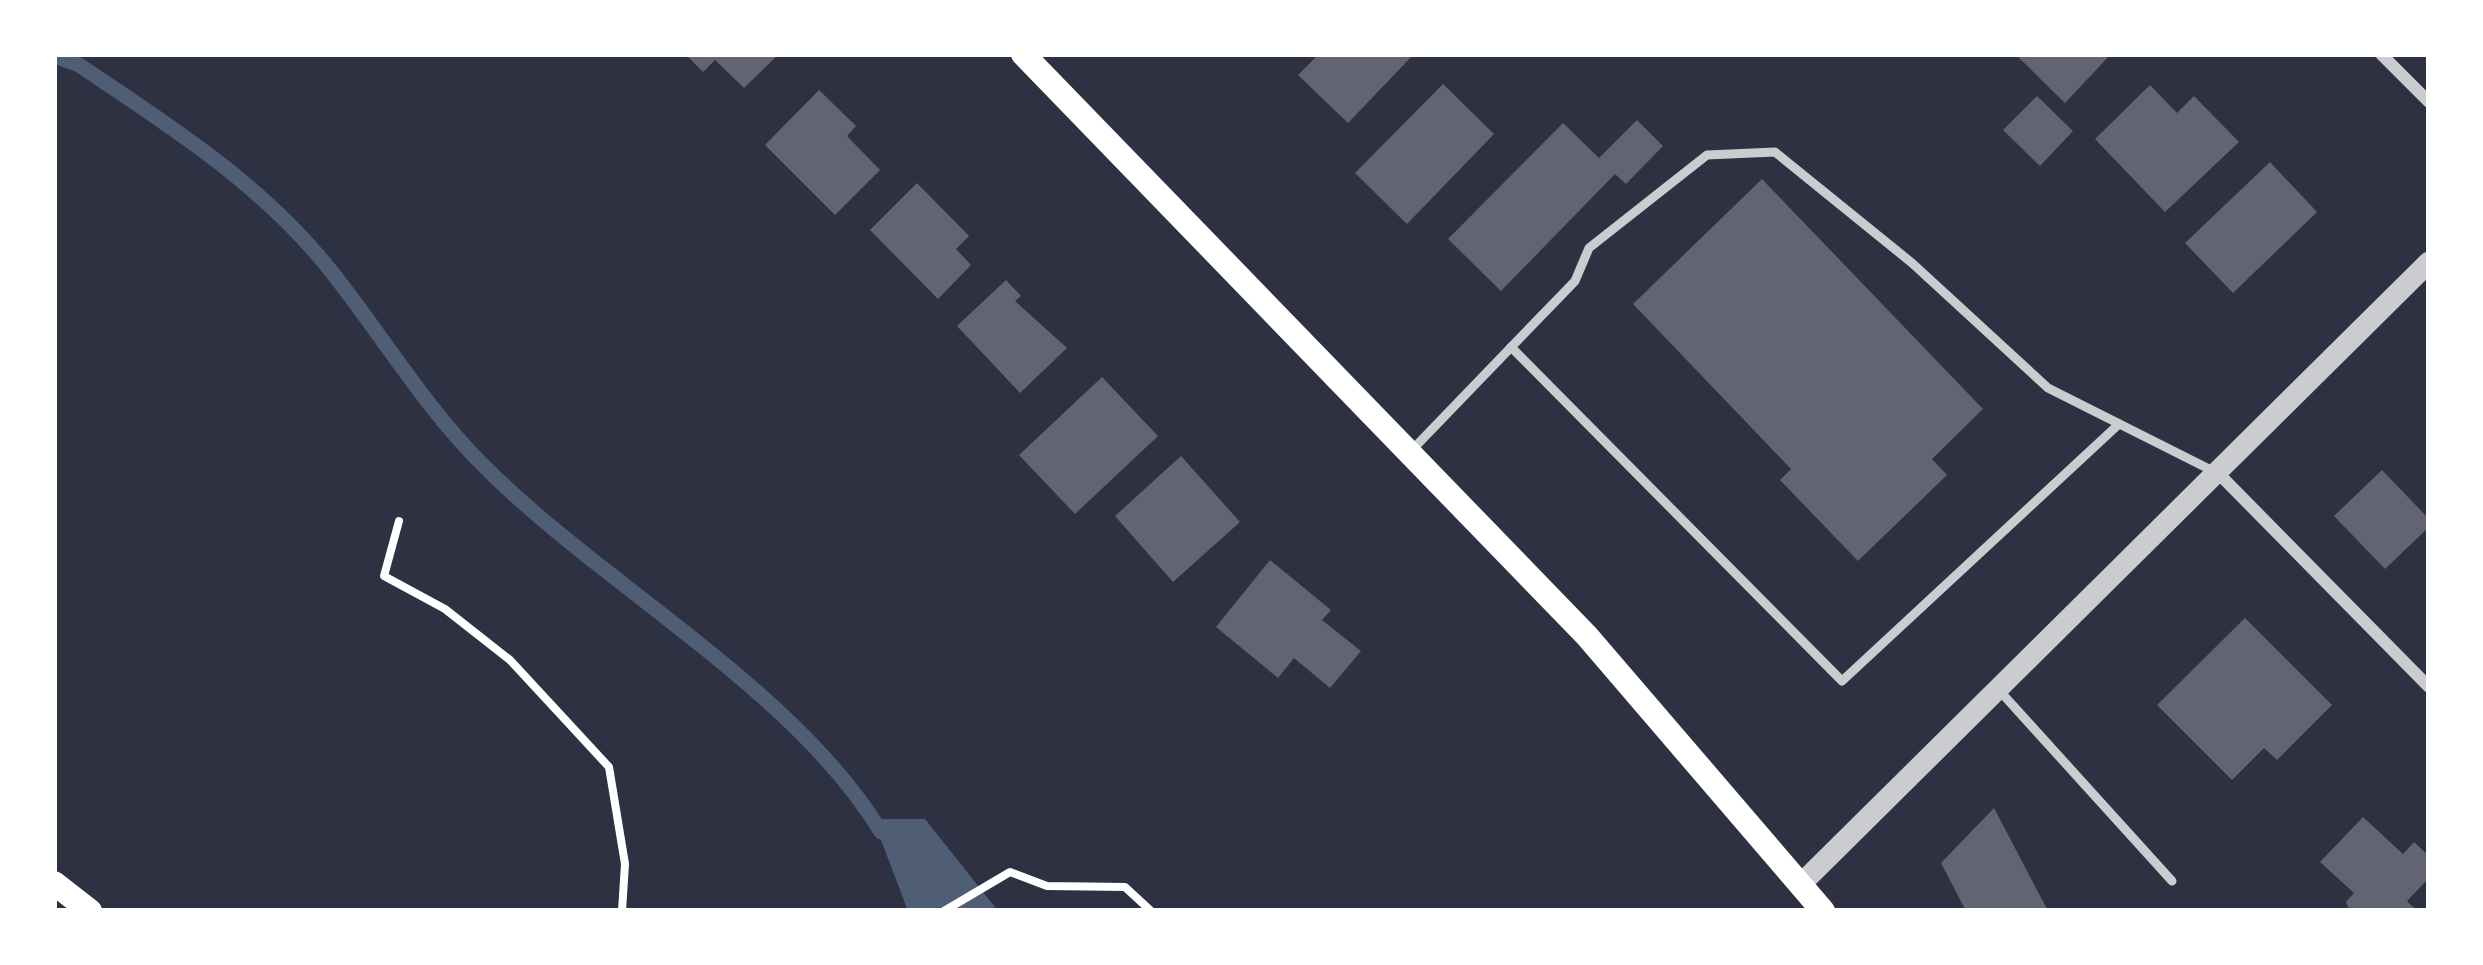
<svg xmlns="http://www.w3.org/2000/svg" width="2483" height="965" font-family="'Golos Text',sans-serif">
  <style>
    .water { fill: #4f5d75 }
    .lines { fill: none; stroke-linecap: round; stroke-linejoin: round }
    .stream { stroke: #4f5d75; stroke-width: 15 }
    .building { fill: #626471 }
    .path { stroke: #fff; stroke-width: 8 }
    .service { stroke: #caccd0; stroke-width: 9 }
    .minor { stroke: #caccd0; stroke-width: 12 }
    .tertiary { stroke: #caccd0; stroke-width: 21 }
    .secondary { stroke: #fff; stroke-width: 24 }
  </style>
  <rect width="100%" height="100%" fill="#2d3142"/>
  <polygon class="water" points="873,819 925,819 998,911 908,911"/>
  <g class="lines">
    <path class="stream" d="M54,56L79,65C170,126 262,184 331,271C381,334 424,406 482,464C599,583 795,689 881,832"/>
  </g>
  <g class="building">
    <polygon points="685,54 779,54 744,88 715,60 703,72"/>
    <polygon points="1319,54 1414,54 1348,123 1298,75"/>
    <polygon points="2015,54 2111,54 2065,103"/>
    <polygon points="1443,84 1494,134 1407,224 1355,173"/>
    <polygon points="2150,85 2177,113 2194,96 2239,142 2165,212 2095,139"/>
    <polygon points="819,90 856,126 847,136 880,170 835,215 765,145"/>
    <polygon points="2037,96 2073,131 2040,166 2003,130"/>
    <polygon points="1637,120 1663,146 1626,184 1615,174 1501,291 1448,239 1563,123 1599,158"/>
    <polygon points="2270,162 2317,212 2233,293 2185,243"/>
    <polygon points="1762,179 1983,409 1932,459 1947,475 1858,561 1780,480 1791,469 1633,304"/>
    <polygon points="917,183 969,236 956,249 971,265 938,299 870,230"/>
    <polygon points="1006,280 1021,296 1015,301 1067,348 1020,393 957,326"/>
    <polygon points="1102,377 1158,436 1075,514 1019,455"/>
    <polygon points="1181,456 1240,522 1173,582 1115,516"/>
    <polygon points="2382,470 2429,519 2429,527 2385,569 2334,516"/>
    <polygon points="1270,560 1331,610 1322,620 1361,651 1330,688 1294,658 1278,678 1216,627"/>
    <polygon points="2245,618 2332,705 2277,760 2264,748 2232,780 2157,705"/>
    <polygon points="1994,808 2048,911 1966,911 1941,863"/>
    <polygon points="2363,817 2403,854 2414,842 2429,856 2429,878 2407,901 2417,911 2350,911 2346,902 2354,893 2320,862"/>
  </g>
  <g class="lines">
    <g class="path">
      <polyline points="399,521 384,576 445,609 510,660 609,767 625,864 622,911"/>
      <polyline points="944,911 1010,872 1047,886 1125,887 1151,911"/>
    </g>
    <g class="service">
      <polyline points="1511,347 1842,681 2119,424"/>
      <polyline points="1409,453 1575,281 1589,248 1707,155 1775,152 1912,263 2048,388 2213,471"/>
      <polyline points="1998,689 2172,881"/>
    </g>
    <g class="minor">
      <polyline points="2381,54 2429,102"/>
      <polyline points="2218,473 2429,687"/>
    </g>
    <polyline class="tertiary" points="1802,883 2429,262"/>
    <g class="secondary">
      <polyline points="1023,54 1587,636 1823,911"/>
      <polyline points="54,883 90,911"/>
    </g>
  </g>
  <rect width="2483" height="965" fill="none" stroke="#ffffff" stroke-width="114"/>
</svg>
